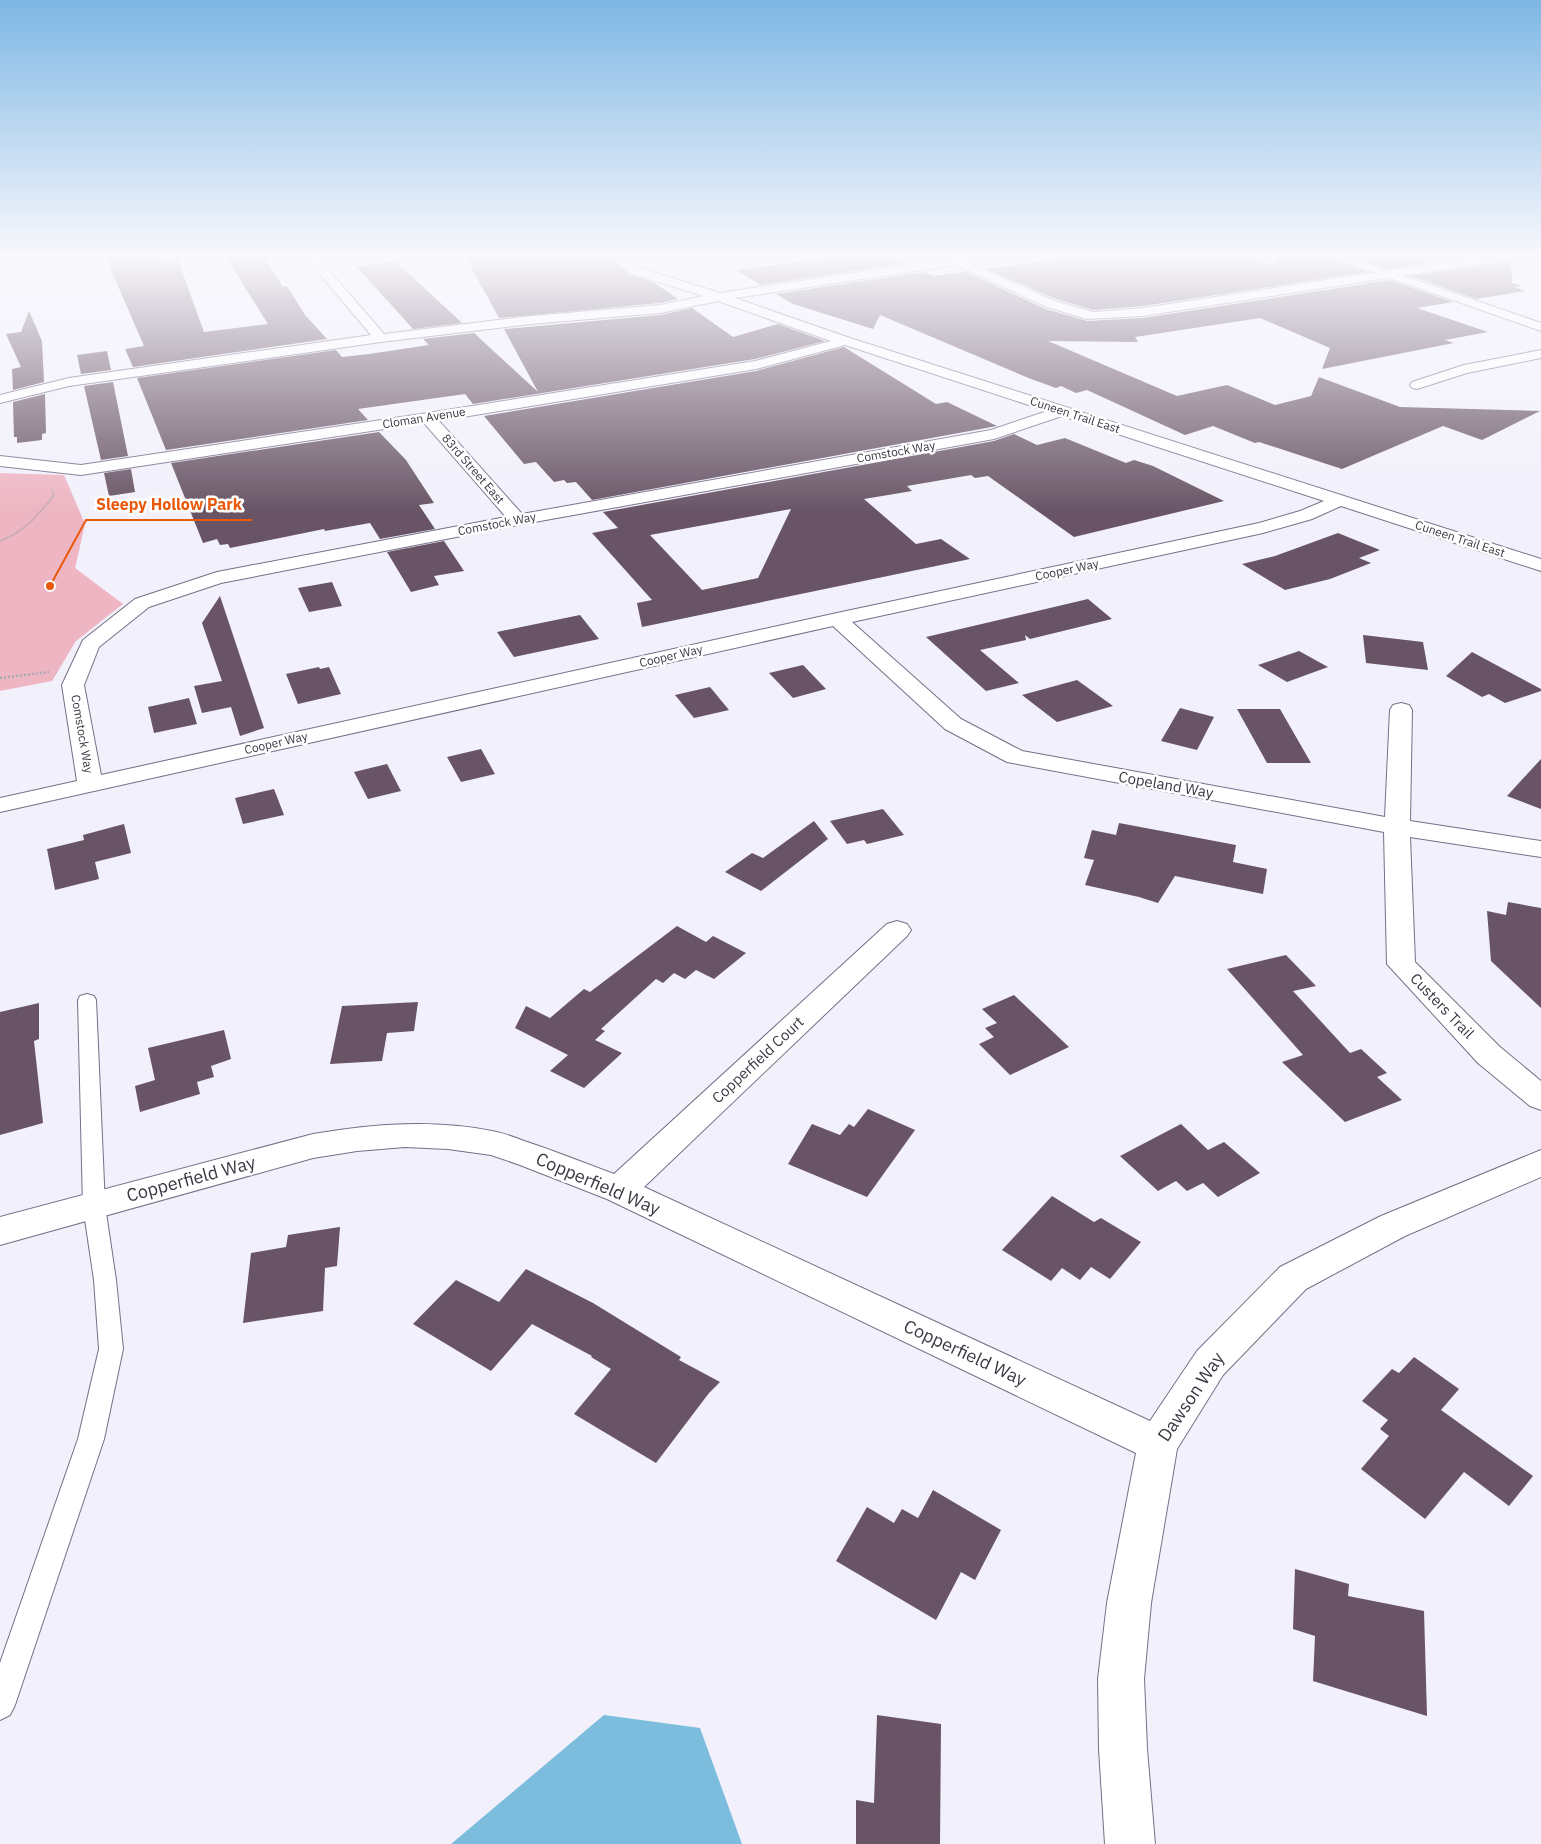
<svg xmlns="http://www.w3.org/2000/svg" width="1541" height="1844" font-family="'IBM Plex Sans',sans-serif">
  <style>
    .green { fill: #eeb5c2 }
    .water { fill: #7cbcdd }
    .building { fill: #685465; fill-rule: evenodd }
    .lines { fill: none; stroke-linecap: round; stroke-linejoin: round }
    .lane-casing { stroke: #766f88; stroke-width: 2 }
    .street-casing { stroke: #766f88; stroke-width: 2 }
    .secondary-casing { stroke: #766f88; stroke-width: 2 }
    .path-far1 { stroke: #aaa7b2; stroke-width: 2; stroke-dasharray: 1 1; stroke-linecap: butt }
    .path { stroke: #aaa7b2; stroke-width: 2.5; stroke-dasharray: 2 2; stroke-linecap: butt }
    .lane { fill: #fff; fill-rule: evenodd }
    .street { fill: #fff; fill-rule: evenodd }
    .secondary { fill: #fff; fill-rule: evenodd }
    .labels { text-anchor: middle; stroke-width: 5; stroke-linejoin: round; paint-order: stroke }
    .far-street-label { font-size: 12px; fill: #3a3741; stroke: #fff }
    .street-label { font-size: 15px; fill: #3a3741; stroke: #fff }
    .near-street-label { font-size: 18px; fill: #3a3741; stroke: #fff }
    .leader { fill: none; stroke: #e8590c; stroke-width: 2 }
    .callout-dot { fill: #e8590c; stroke: #fff; stroke-width: 2 }
    .callout-label { font-size: 16px; text-anchor: middle; font-weight: bold; fill: #e8590c; stroke: #fff; stroke-width: 5; stroke-linejoin: round; paint-order: stroke }
  </style>
  <rect width="100%" height="100%" fill="#f2f0fb"/>
  <polygon class="green" points="0,473 64,475 85,524 75,568 123,604 76,641 52,681 0,691"/>
  <polygon class="water" points="604,1715 700,1728 742,1844 451,1844"/>
  <g class="building">
    <polygon points="224,254 262,254 283,287 287,286 305,315 327,339 133,367 125,349 144,346 105,256 178,260 204,332 268,324"/>
    <polygon points="464,254 606,254 631,275 653,282 678,299 660,303 499,318"/>
    <polygon points="878,254 891,254 907,263 761,285 736,270 845,256 849,258"/>
    <polygon points="1094,254 1244,254 1275,266 1277,254 1320,254 1367,272 1143,306 1093,310 1056,299 987,269"/>
    <polygon points="1347,254 1481,254 1388,269"/>
    <polygon points="395,261 462,323 413,329 357,267"/>
    <polygon points="1511,261 1512,283 1522,286 1515,287 1525,291 1476,299 1411,276"/>
    <polygon points="924,272 933,276 966,272 1046,309 1087,321 1143,318 1390,280 1453,302 1417,308 1488,332 1445,340 1454,343 1322,369 1330,348 1260,318 1135,337 1138,342 1048,341 1177,396 1227,385 1275,405 1311,396 1319,377 1400,407 1540,411 1482,440 1443,426 1342,469 1259,442 1255,443 1213,426 1185,435 1087,390 1076,393 1061,386 1056,388 1031,379 880,315 873,329 793,304 776,294"/>
    <polygon points="692,308 733,337 778,324 825,341 755,359 473,404 465,394 358,409 368,420 166,450 137,378 336,350 342,357 369,354 429,345 423,339 474,333 538,392 504,329 660,315"/>
    <polygon points="29,311 42,341 44,382 13,390 12,369 21,367 6,334 21,332"/>
    <polygon points="844,347 936,404 947,402 997,426 592,500 576,482 567,483 564,480 554,482 536,462 524,464 484,416 756,371"/>
    <polygon points="107,351 111,370 81,374 77,355"/>
    <polygon points="113,382 128,456 101,460 84,386"/>
    <polygon points="45,394 46,433 42,434 42,440 17,443 17,437 14,437 13,402"/>
    <polygon points="379,432 406,460 434,503 419,505 435,529 380,539 370,523 325,531 324,529 230,548 228,544 220,545 217,539 203,543 171,463"/>
    <path d="M1014,434L1037,445L1065,438L1126,463L1134,460L1153,466L1224,501L1074,537L988,476L975,478L971,475L907,486L912,491L864,499L916,544L941,539L970,559L642,627L637,603L652,600L592,533L618,528L603,512L994,441ZM791,509L758,578L702,590L650,535Z"/>
    <polygon points="131,469 135,492 109,496 104,473"/>
    <polygon points="1338,533 1380,550 1359,558 1371,563 1330,579 1285,590 1242,564 1275,556"/>
    <polygon points="444,541 464,571 434,576 439,585 411,592 387,552"/>
    <polygon points="332,582 342,606 309,612 298,588"/>
    <polygon points="220,596 264,728 240,736 231,707 202,713 194,686 222,681 202,623"/>
    <polygon points="1088,599 1112,619 1030,639 1025,635 1026,640 980,650 1019,683 986,691 926,637"/>
    <polygon points="580,615 599,639 514,657 497,632"/>
    <polygon points="1363,635 1423,642 1428,670 1366,663"/>
    <polygon points="1299,651 1328,667 1287,682 1258,665"/>
    <polygon points="1472,652 1541,689 1541,691 1505,703 1489,694 1482,697 1446,676"/>
    <polygon points="803,665 826,689 793,698 769,673"/>
    <polygon points="319,667 320,669 329,667 341,694 298,704 286,674"/>
    <polygon points="1077,680 1113,706 1057,722 1022,695"/>
    <polygon points="710,687 729,710 694,718 675,695"/>
    <polygon points="189,698 197,724 154,733 148,707"/>
    <polygon points="1180,708 1214,717 1197,750 1161,741"/>
    <polygon points="1237,709 1280,709 1311,763 1267,763"/>
    <polygon points="481,749 495,774 461,782 447,757"/>
    <polygon points="1541,759 1541,809 1507,796"/>
    <polygon points="387,764 401,791 368,799 354,772"/>
    <polygon points="274,789 284,815 243,824 235,798"/>
    <polygon points="883,809 904,835 867,844 864,840 847,844 830,821"/>
    <polygon points="814,821 828,839 761,891 725,872 752,853 763,858"/>
    <polygon points="1119,823 1236,845 1233,862 1267,869 1263,894 1175,876 1158,903 1139,897 1085,885 1094,860 1084,858 1092,830 1116,835"/>
    <polygon points="124,824 131,853 95,862 99,879 55,890 47,849 84,840 83,835"/>
    <polygon points="1508,902 1541,908 1541,1008 1491,961 1487,911 1506,915"/>
    <polygon points="677,926 706,942 713,936 746,953 714,979 696,970 685,979 674,973 663,983 656,979 601,1029 605,1031 595,1040 622,1053 584,1088 550,1071 568,1055 515,1028 526,1006 550,1018 584,989 590,992"/>
    <polygon points="1286,955 1316,986 1293,991 1350,1053 1361,1049 1387,1073 1377,1077 1402,1100 1345,1122 1282,1062 1303,1055 1227,969"/>
    <polygon points="1014,995 1069,1047 1010,1075 979,1044 994,1037 985,1028 997,1023 982,1009"/>
    <polygon points="418,1002 414,1031 387,1033 382,1061 330,1064 342,1006"/>
    <polygon points="39,1003 39,1039 34,1041 43,1123 0,1135 0,1012"/>
    <polygon points="224,1030 231,1059 211,1066 214,1077 197,1082 200,1094 140,1112 135,1086 155,1080 148,1048"/>
    <polygon points="868,1109 915,1130 867,1197 788,1164 812,1124 840,1135 849,1124 854,1127"/>
    <polygon points="1181,1124 1208,1150 1224,1142 1260,1173 1218,1197 1203,1183 1187,1191 1176,1181 1158,1191 1120,1156"/>
    <polygon points="1052,1196 1094,1222 1101,1218 1141,1242 1110,1279 1091,1267 1080,1280 1062,1268 1051,1281 1002,1250"/>
    <polygon points="340,1227 337,1266 325,1268 323,1311 243,1323 251,1253 286,1247 288,1235"/>
    <polygon points="526,1269 593,1303 681,1357 679,1360 720,1382 709,1393 656,1463 574,1414 611,1369 591,1357 592,1356 532,1324 491,1371 413,1324 456,1280 499,1302"/>
    <polygon points="1414,1357 1459,1389 1441,1410 1533,1476 1509,1506 1464,1472 1425,1519 1361,1469 1389,1436 1380,1429 1388,1420 1362,1401 1392,1369 1399,1373"/>
    <polygon points="933,1490 1001,1530 975,1580 961,1572 936,1620 836,1561 867,1507 894,1523 902,1509 918,1518"/>
    <polygon points="1295,1569 1349,1584 1348,1596 1424,1611 1427,1716 1313,1681 1315,1636 1293,1629"/>
    <polygon points="877,1715 941,1724 940,1844 856,1844 856,1800 874,1803"/>
  </g>
  <g class="lines">
    <defs>
      <polygon id="lane" points="87,994 94,996 96,1000 105,1206 116,1280 123,1349 104,1439 15,1705 10,1715 0,1720 0,1663 78,1439 99,1349 94,1280 83,1206 78,1000 80,996"/>
      <g id="street">
        <path d="M303,254H315L384,334L531,316L660,305L704,296L632,274L608,254H621L640,268L720,293L979,254H1010L1005,257L970,263L1055,301L1093,312L1143,308L1496,254H1529L1524,257L1143,316L1087,319L1047,307L956,265L735,298L850,338L1541,559V571L1341,506L1312,519L1263,533L852,622L961,719L1022,751L1385,817L1390,710L1393,705L1401,703L1409,705L1412,710L1410,821L1541,841V857L1410,837L1415,962L1500,1047L1541,1081V1110L1530,1106L1478,1063L1387,964L1384,832L1007,762L945,729L833,626L0,812V798L77,781L62,685L83,640L135,599L217,572L506,517L424,423L81,475L0,466V456L81,465L428,413L755,361L831,341L718,301L660,313L531,324L381,342L69,386L0,403V395L69,378L371,335ZM845,345L1047,411L991,430L522,514L439,421L756,369ZM1062,416L1324,501L1300,511L1259,523L837,613L101,775L84,685L99,647L149,607L221,583L518,525L994,439Z"/>
        <polygon points="1541,350 1541,358 1467,373 1417,389 1412,388 1410,385 1412,382 1464,365"/>
        <path d="M897,921L907,924L911,930L907,936L644,1187L1150,1421L1197,1351L1280,1267L1381,1216L1541,1150V1177L1405,1236L1306,1289L1223,1375L1177,1449L1151,1603L1144,1679L1147,1749L1155,1844H1105L1099,1749L1098,1679L1107,1603L1136,1453L607,1199L520,1165L491,1155L448,1149L405,1147L357,1151L313,1158L0,1245V1217L313,1134C373,1124 432,1119 492,1131C503,1133 514,1137 524,1141C555,1151 584,1163 614,1174L887,924Z"/>
      </g>
      <polygon id="secondary" points="1322,254 1340,254 1541,323 1541,331"/>
    </defs>
    <use href="#lane" class="lane-casing"/>
    <use href="#street" class="street-casing"/>
    <use href="#secondary" class="secondary-casing"/>
    <path class="path-far1" d="M0,541C24,532 38,515 54,495L52,490"/>
    <polyline class="path" points="0,678 49,672"/>
    <use href="#lane" class="lane"/>
    <use href="#street" class="street"/>
    <use href="#secondary" class="secondary"/>
  </g>
  <linearGradient id="sky" x2="0" y2="1"><stop stop-color="#7db7e4"/><stop offset="0.5" stop-color="#f9f8fd"/><stop offset="1" stop-color="#f9f8fd" stop-opacity="0"/></linearGradient>
  <rect width="1541" height="513" fill="url(#sky)"/>
  <g class="labels">
    <g class="far-street-label">
      <text transform="translate(1075 415) rotate(18)" y="4">Cuneen Trail East</text>
      <text transform="translate(424 418) rotate(-9)" y="4">Cloman Avenue</text>
      <text transform="translate(896 452) rotate(-10)" y="4">Comstock Way</text>
      <text transform="translate(473 469) rotate(49)" y="4">83rd Street East</text>
      <text transform="translate(497 524) rotate(-11)" y="4">Comstock Way</text>
      <text transform="translate(1460 539) rotate(18)" y="4">Cuneen Trail East</text>
      <text transform="translate(1067 570) rotate(-12)" y="4">Cooper Way</text>
      <text transform="translate(671 656) rotate(-13)" y="4">Cooper Way</text>
      <text transform="translate(82 734) rotate(80)" y="4">Comstock Way</text>
      <text transform="translate(276 743) rotate(-13)" y="4">Cooper Way</text>
    </g>
    <g class="street-label">
      <text transform="translate(1166 785) rotate(10)" y="5">Copeland Way</text>
      <text transform="translate(1442 1006) rotate(46)" y="5">Custers Trail</text>
      <text transform="translate(758 1060) rotate(-43)" y="5">Copperfield Court</text>
    </g>
    <g class="near-street-label">
      <text transform="translate(191 1179) rotate(-15)" y="6">Copperfield Way</text>
      <text transform="translate(598 1184) rotate(23)" y="6">Copperfield Way</text>
      <text transform="translate(965 1353) rotate(25)" y="6">Copperfield Way</text>
      <text transform="translate(1191 1397) rotate(-56)" y="6">Dawson Way</text>
    </g>
  </g>
  <path class="leader" d="M50 586L86 520H252"/>
  <circle class="callout-dot" cx="50" cy="586" r="5"/>
  <g class="callout-label">
    <text x="169" y="510">Sleepy Hollow Park</text>
  </g>
</svg>
